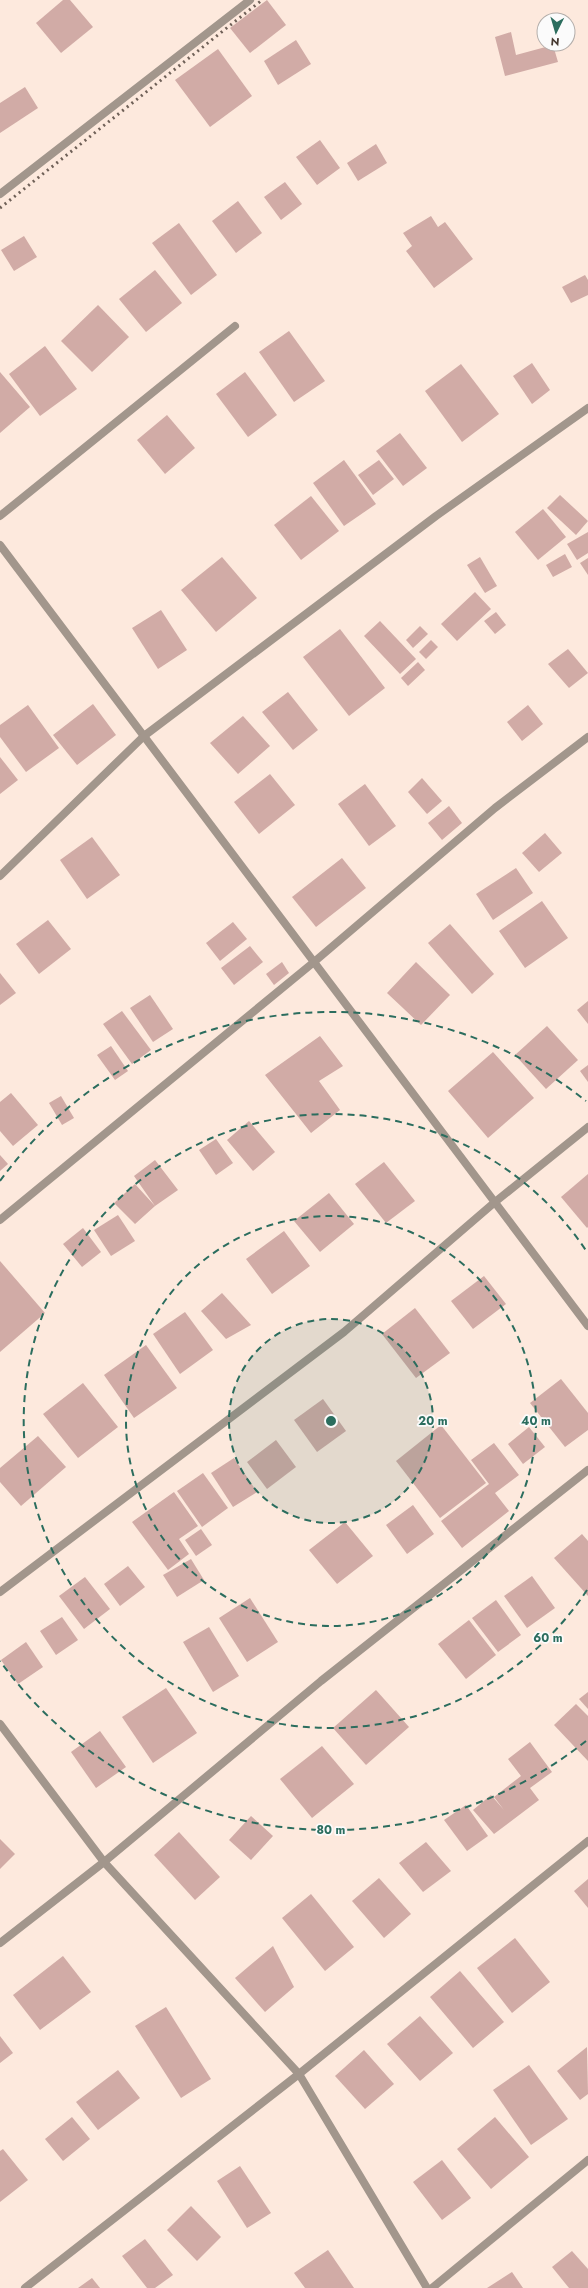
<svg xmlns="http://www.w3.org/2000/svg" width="588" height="2288" font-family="Jost,sans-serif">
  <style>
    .building { fill: #d1aba6 }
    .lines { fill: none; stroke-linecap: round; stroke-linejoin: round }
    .minor { stroke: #a2968c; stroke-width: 8 }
    .rail { stroke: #6f6057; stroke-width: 3; stroke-dasharray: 2 4; stroke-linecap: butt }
    .ring { fill: none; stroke: #2b6d5e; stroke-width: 2; stroke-dasharray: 7 5 }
    .centre { fill: #2b6d5e; stroke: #fbfbfb; stroke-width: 2 }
    .ring-label { font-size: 12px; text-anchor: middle; font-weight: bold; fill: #2b6d5e; stroke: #fbfbfb; stroke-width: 3.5; stroke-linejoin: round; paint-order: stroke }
  </style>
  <rect width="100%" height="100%" fill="#fde9dd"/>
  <g class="building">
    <polygon points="63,0 70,0 93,27 61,53 36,23"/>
    <polygon points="267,0 286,25 250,53 230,28"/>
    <polygon points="511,32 516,55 553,45 558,62 505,76 495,37"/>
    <polygon points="296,40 311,64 278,85 264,61"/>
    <polygon points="218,49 252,96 210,127 175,80"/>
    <polygon points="25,87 38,108 0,133 0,103"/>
    <polygon points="320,140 340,168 317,185 296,157"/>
    <polygon points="376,144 387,163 358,181 347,163"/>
    <polygon points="285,182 302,204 281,220 264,197"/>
    <polygon points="238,201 262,233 236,253 212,221"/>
    <polygon points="431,216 438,227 445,222 473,259 434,288 406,251 412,246 403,233"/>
    <polygon points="179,223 217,275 191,295 152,243"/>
    <polygon points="24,236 37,257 14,271 1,250"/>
    <polygon points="155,270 182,303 146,332 119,299"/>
    <polygon points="585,275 588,280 588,295 571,303 562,287"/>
    <polygon points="98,305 129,337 92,372 61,341"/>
    <polygon points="289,331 325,381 294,402 259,352"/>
    <polygon points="45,346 77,389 40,416 9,374"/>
    <polygon points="532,363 550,390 532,404 513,376"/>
    <polygon points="461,364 499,414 462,442 425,391"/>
    <polygon points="0,372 30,407 0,433"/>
    <polygon points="245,372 277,415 248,437 216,394"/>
    <polygon points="167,415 195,448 165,474 137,440"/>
    <polygon points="400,433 427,468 403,486 376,451"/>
    <polygon points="344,460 376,504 344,526 313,483"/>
    <polygon points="379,460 394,479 373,495 358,475"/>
    <polygon points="560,495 588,521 576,535 547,508"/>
    <polygon points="311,496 339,531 301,560 274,525"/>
    <polygon points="543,509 566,537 538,560 515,532"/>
    <polygon points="588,532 588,553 577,560 567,544"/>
    <polygon points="565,554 572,567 553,577 546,565"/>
    <polygon points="222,557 257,598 216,632 181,590"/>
    <polygon points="480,557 497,586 485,593 467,565"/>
    <polygon points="588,558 588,575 580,563"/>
    <polygon points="475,592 491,609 457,641 441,624"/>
    <polygon points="161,610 187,650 158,669 132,628"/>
    <polygon points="496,612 506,625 495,634 484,621"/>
    <polygon points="380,621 416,659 400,674 364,636"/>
    <polygon points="420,626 428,634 413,648 406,640"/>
    <polygon points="340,629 385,688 349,716 303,657"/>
    <polygon points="431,640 438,647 426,659 419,652"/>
    <polygon points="568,649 588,673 569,688 548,664"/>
    <polygon points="418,662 425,670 408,686 401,678"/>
    <polygon points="288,692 318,730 293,750 262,712"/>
    <polygon points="93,704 116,735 77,765 53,735"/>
    <polygon points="28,705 59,748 26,772 0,737 0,725"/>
    <polygon points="528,705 543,724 522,741 507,722"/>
    <polygon points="243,716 270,746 238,774 210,743"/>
    <polygon points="0,757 18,780 0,794"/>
    <polygon points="270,774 295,805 259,834 234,802"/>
    <polygon points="422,778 442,801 427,814 408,792"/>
    <polygon points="365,784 396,826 369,846 338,804"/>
    <polygon points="449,806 462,823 442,840 428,823"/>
    <polygon points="545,833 562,853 539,872 522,853"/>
    <polygon points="92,837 120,875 87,899 60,860"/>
    <polygon points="342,858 366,888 316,927 292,897"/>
    <polygon points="516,868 533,893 493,920 476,894"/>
    <polygon points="542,901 568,938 525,968 499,931"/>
    <polygon points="48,920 71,949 39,974 16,944"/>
    <polygon points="233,922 247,939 220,961 206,943"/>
    <polygon points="450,924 494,974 472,994 428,943"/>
    <polygon points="250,946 263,962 234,985 221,968"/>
    <polygon points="282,962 289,973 274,985 266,974"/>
    <polygon points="416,962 450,995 421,1025 387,993"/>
    <polygon points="0,973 16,993 0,1005"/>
    <polygon points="150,995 173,1029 153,1042 130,1008"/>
    <polygon points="588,1001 588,1024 577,1010"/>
    <polygon points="122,1011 151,1050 132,1064 103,1024"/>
    <polygon points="547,1026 578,1060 546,1089 515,1055"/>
    <polygon points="320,1036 343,1066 319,1081 340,1110 311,1133 265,1075"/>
    <polygon points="111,1046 128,1071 115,1080 97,1055"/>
    <polygon points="493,1052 534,1098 488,1138 448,1091"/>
    <polygon points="588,1065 588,1082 580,1071"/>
    <polygon points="11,1093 38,1125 13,1146 0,1131 0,1102"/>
    <polygon points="61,1096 74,1118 62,1125 49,1103"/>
    <polygon points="249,1121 275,1152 253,1171 227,1140"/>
    <polygon points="216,1139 233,1163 216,1175 199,1150"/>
    <polygon points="0,1155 8,1164 0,1171"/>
    <polygon points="155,1160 178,1190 155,1206 135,1224 114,1203 135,1184 155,1206 134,1176"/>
    <polygon points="384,1162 415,1201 386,1223 355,1184"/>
    <polygon points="588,1174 588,1227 587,1228 561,1197"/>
    <polygon points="329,1193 354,1224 320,1252 294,1221"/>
    <polygon points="118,1215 135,1241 111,1256 94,1230"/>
    <polygon points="83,1228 101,1252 82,1267 63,1244"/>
    <polygon points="284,1231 310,1266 272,1294 246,1259"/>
    <polygon points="0,1261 45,1313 0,1352"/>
    <polygon points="484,1276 506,1304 473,1329 451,1301"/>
    <polygon points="222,1293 251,1325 226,1339 201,1311"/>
    <polygon points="415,1308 450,1353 416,1378 382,1334"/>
    <polygon points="185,1312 213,1350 180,1374 153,1334"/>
    <polygon points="146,1345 177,1388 134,1418 104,1375"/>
    <polygon points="561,1379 588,1413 588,1430 565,1447 530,1403"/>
    <polygon points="83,1383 118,1427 78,1458 43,1414"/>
    <polygon points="323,1399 346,1431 317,1452 294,1420"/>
    <polygon points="441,1425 486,1483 440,1518 396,1461"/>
    <polygon points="529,1427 545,1447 523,1464 508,1444"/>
    <polygon points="38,1436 66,1467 21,1506 0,1482 0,1468"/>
    <polygon points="276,1440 296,1467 267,1489 247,1462"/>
    <polygon points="494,1443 519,1475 495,1493 509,1511 462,1548 441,1521 489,1484 471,1460"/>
    <polygon points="234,1458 257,1492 233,1507 211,1473"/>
    <polygon points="203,1473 228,1508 202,1527 177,1491"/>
    <polygon points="174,1492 198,1526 179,1539 189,1554 168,1570 132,1522"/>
    <polygon points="413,1505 434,1534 407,1554 386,1525"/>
    <polygon points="345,1522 373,1556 337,1584 309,1550"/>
    <polygon points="201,1529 212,1545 196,1556 185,1540"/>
    <polygon points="582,1534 588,1541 588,1596 554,1558"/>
    <polygon points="191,1559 204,1580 177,1597 163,1575"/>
    <polygon points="128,1566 145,1587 120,1606 104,1584"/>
    <polygon points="532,1576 555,1608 527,1628 504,1596"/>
    <polygon points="85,1577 110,1609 84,1629 59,1596"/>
    <polygon points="250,1598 278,1642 247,1662 219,1618"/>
    <polygon points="496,1600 521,1635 498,1652 472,1618"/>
    <polygon points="62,1617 78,1640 56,1655 40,1631"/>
    <polygon points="469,1620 496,1655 466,1679 438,1644"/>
    <polygon points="209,1627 239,1676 213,1692 183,1642"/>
    <polygon points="26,1642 43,1667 18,1684 1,1660"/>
    <polygon points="166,1688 197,1733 153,1763 122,1717"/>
    <polygon points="376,1690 409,1727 366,1765 333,1728"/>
    <polygon points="588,1692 588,1709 579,1699"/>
    <polygon points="576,1704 588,1716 588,1761 554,1725"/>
    <polygon points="100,1731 126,1767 96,1788 71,1752"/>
    <polygon points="530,1742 552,1772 530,1788 539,1800 494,1834 473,1810 491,1795 504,1810 494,1797 521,1776 508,1759"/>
    <polygon points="322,1746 354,1784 312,1818 280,1779"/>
    <polygon points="466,1805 488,1836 467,1851 444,1820"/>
    <polygon points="251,1816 273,1836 251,1860 229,1840"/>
    <polygon points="179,1832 220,1877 195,1900 154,1855"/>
    <polygon points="0,1839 15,1854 0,1869"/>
    <polygon points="426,1842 451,1871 423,1892 399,1863"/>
    <polygon points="379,1878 411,1914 384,1938 352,1901"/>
    <polygon points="588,1879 588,1908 574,1891"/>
    <polygon points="311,1894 354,1947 325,1971 282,1918"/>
    <polygon points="515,1938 550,1982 512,2013 477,1968"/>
    <polygon points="273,1946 294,1987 265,2012 235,1978"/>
    <polygon points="63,1956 91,1992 40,2030 13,1995"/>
    <polygon points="460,1971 504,2022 473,2048 430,1997"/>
    <polygon points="166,2007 211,2079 181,2098 135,2026"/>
    <polygon points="420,2016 453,2053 420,2081 387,2044"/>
    <polygon points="0,2036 13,2053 0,2063"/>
    <polygon points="587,2047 588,2094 580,2100 557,2071"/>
    <polygon points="364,2050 394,2084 365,2109 335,2076"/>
    <polygon points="529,2065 568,2119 531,2145 493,2090"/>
    <polygon points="118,2070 140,2098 98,2130 76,2102"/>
    <polygon points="72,2117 90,2139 63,2161 45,2139"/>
    <polygon points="495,2117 529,2157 491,2189 457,2149"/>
    <polygon points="3,2149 28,2180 0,2202 0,2151"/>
    <polygon points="442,2160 471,2198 442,2220 413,2182"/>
    <polygon points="240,2166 271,2213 247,2228 217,2181"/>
    <polygon points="191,2206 221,2237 197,2261 167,2230"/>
    <polygon points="145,2239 173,2275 155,2288 147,2288 122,2256"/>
    <polygon points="328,2250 354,2288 305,2288 294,2273"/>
    <polygon points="572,2251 588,2269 588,2288 569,2288 552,2267"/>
    <polygon points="512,2272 523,2288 487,2288"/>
    <polygon points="92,2278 100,2288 78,2288"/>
  </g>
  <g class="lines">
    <g class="minor">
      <polyline points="0,194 250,0"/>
      <polyline points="0,516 235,326"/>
      <polyline points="0,545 588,1326"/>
      <polyline points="0,876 144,736 436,516 588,408"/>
      <polyline points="0,1220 314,962 495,808 588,737"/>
      <polyline points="0,1592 344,1332 495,1202 588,1127"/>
      <polyline points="0,1724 104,1862 299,2074 427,2288"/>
      <polyline points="0,1943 104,1862 321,1681 588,1470"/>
      <polyline points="25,2288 299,2074 588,1841"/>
      <polyline points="432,2288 588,2160"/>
    </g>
    <polyline class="rail" points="0,208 262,0"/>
  </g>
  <circle cx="331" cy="1421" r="102" fill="#2b6d5e" fill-opacity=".12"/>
  <g class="ring">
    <circle cx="331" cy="1421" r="102"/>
    <circle cx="331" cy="1421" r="205"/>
    <path d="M587 1590A307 307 0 1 1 587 1252"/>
    <path d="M586 1741A409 409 0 0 1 0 1661M0 1181A409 409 0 0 1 586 1101"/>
  </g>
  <circle cx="331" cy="1421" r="6" class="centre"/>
  <g class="ring-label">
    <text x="433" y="1425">20 m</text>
    <text x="536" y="1425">40 m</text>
    <text x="548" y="1642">60 m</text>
    <text x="331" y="1834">80 m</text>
  </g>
  <g transform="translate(556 32) rotate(185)"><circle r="19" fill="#fbfbfb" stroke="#b3aeab"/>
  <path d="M0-3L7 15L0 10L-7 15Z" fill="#2b6d5e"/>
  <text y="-6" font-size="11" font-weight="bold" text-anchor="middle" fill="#473a32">N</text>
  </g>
</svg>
